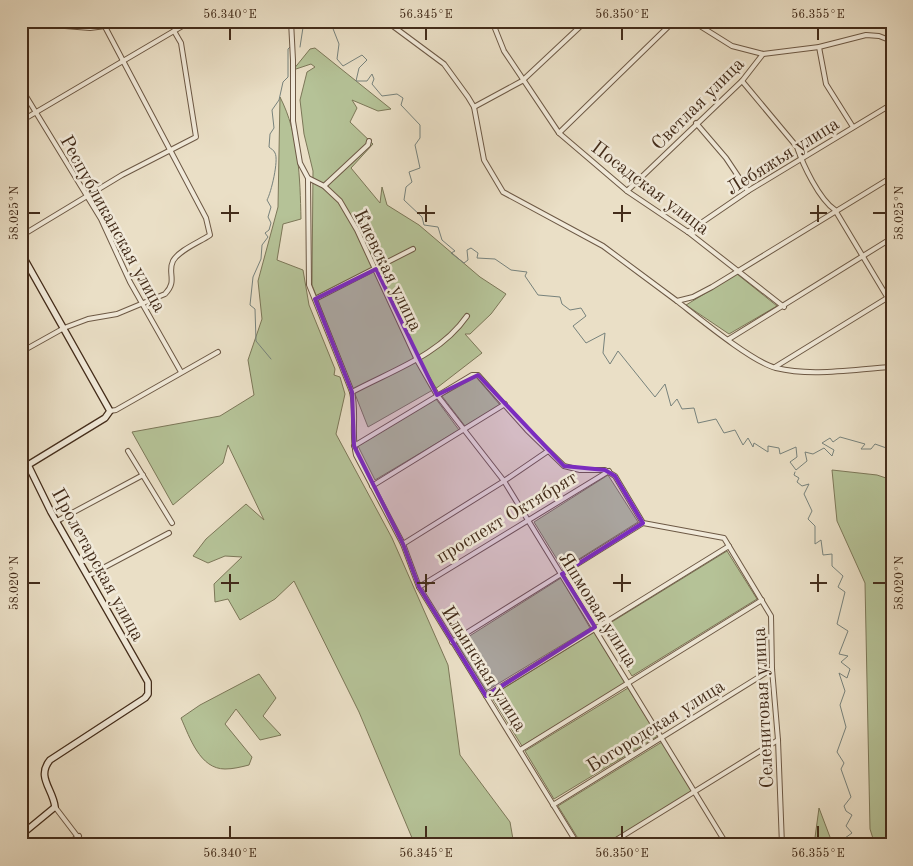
<svg xmlns="http://www.w3.org/2000/svg" width="913" height="866" font-family="'Old Standard TT',serif">
  <style>
    .green { fill: #b5c297; stroke: #7c7758 }
    .lines { fill: none; stroke-linecap: round; stroke-linejoin: round }
    .stream { stroke: #77827c; stroke-width: 1 }
    .street-casing { stroke: #6d5945; stroke-width: 6 }
    .secondary-casing { stroke: #432c1a; stroke-width: 8 }
    .street { stroke: #f1eada; stroke-width: 4 }
    .secondary { stroke: #f1eada; stroke-width: 5.5 }
    .marked { fill: #7b2cbf; fill-opacity: 0.2; stroke: #7b2cbf; stroke-width: 4; stroke-linejoin: round }
    .ticks { fill: none; stroke: #432c1a; stroke-width: 2 }
    .labels { text-anchor: middle; stroke-width: 5; stroke-linejoin: round; paint-order: stroke }
    .street-label { font-size: 19px; fill: #432c1a; stroke: #f1eada }
    .neatline { fill: none; stroke: #432c1a; stroke-width: 2 }
    .ticks-label { font-size: 12px; text-anchor: middle; fill: #432c1a }
  </style>
  <rect width="100%" height="100%" fill="#eadfc6"/>
  <filter id="stains"><feTurbulence type="fractalNoise" baseFrequency=".004" numOctaves="4"/><feColorMatrix values="0 0 0 0 .2 0 0 0 0 .09 0 0 0 0 .02 0 0 0 .5 -.17"/></filter>
  <radialGradient id="worn" r=".72"><stop offset=".6" stop-color="#630" stop-opacity="0"/><stop offset="1" stop-color="#630" stop-opacity=".3"/></radialGradient>
  <g class="green">
    <polygon points="315,48 391,109 378,111 352,100 357,108 350,122 373,144 351,168 380,203 382,187 387,205 419,225 480,277 506,294 491,314 470,334 465,334 482,353 438,387 368,427 312,285 313,171 304,134 300,100 307,72 315,67 311,64 293,70 310,49"/>
    <path d="M280,97C299,134 300,178 301,219L283,224L277,260L303,270L309,305L335,369L334,375L340,377L345,394L336,434L392,538L448,665L460,755L510,822L514,845H415L359,712L294,581L275,599L240,620L228,599L215,602L214,584L242,557L225,556L208,563L193,556L206,539L246,504L264,520L228,445L223,463L173,505L132,432L220,416L254,395L248,360L262,319L258,281L278,207Z"/>
    <polygon points="737,274 777,306 729,334 686,305"/>
    <polygon points="476,377 500,405 465,426 442,396"/>
    <polygon points="436,399 459,430 375,480 358,446"/>
    <polygon points="832,470 877,475 892,480 892,845 875,845 870,829 865,583 837,521"/>
    <polygon points="608,475 638,522 563,569 534,522"/>
    <polygon points="727,551 757,599 632,676 602,628"/>
    <polygon points="561,578 590,628 486,691 457,644"/>
    <polygon points="594,632 625,683 522,746 491,696"/>
    <path d="M259,674L276,698L263,716L281,735L260,740L236,709L225,724L252,757L249,765C241,767 233,769 225,769C200,769 190,738 181,718L200,705Z"/>
    <polygon points="628,688 658,736 554,799 525,751"/>
    <polygon points="662,742 692,791 604,845 582,845 558,806"/>
    <polygon points="819,808 833,845 814,845"/>
  </g>
  <g class="lines">
    <g class="stream">
      <polyline points="330,21 339,44 337,59 343,66 362,55 367,60 359,68 356,81 367,81 372,74 374,79 372,84 382,96 397,94 403,98 401,105 420,125 420,138 415,145 420,168 409,172 412,182 406,187 404,200 422,217 424,225 438,227 442,240 455,251 451,253 464,263 468,260 467,250 471,248 478,253 477,258 495,259 511,270 527,272 525,276 538,295 560,297 562,304 570,310 581,308 586,316 573,326 586,343 605,333 603,353 610,364 618,351 655,397 665,384 671,406 677,399 682,409 694,408 698,423 716,419 724,433 735,430 743,445 748,438 753,447 754,443 768,452 768,446 779,448 780,454 796,447 797,457 790,462 796,470 807,461 805,452 813,454 824,448 832,456 834,450 822,443 830,438 833,442 840,437 865,444 861,449 871,449 875,444 892,450"/>
      <polyline points="300,47 304,21"/>
      <path d="M271,359L256,341L255,309L250,305L253,277L261,259L262,245L268,237L265,233L269,230L271,223L268,217L271,207L267,200C271,193 279,160 275,153C274,150 271,149 269,147L270,134L274,128L272,110L279,100L283,82L288,77V49L290,47"/>
      <polyline points="795,472 794,475 799,478 797,482 802,486 809,484 804,494 812,511 808,519 815,526 815,544 821,540 823,555 832,554 832,566 843,576 838,587 845,592 837,624 848,631 839,654 848,656 841,662 850,669 847,678 839,673 845,691 840,705 846,727 837,752 844,763 841,769 851,797 844,806 846,811 852,815 846,826 852,833 845,838 850,845"/>
    </g>
    <defs>
      <g id="street">
        <polyline points="291,21 293,60 293,121 300,163 308,178 324,186 340,201 357,230 417,360 437,395 504,481 727,845"/>
        <polyline points="386,21 444,64 468,97 474,107 484,160 503,192 603,246 677,301 693,297 712,287 892,177"/>
        <polyline points="492,21 504,51 559,133 627,191 688,232 784,307"/>
        <polyline points="692,21 732,46 763,54 819,47 866,35 879,36 892,41"/>
        <polyline points="21,26 40,24 90,28 144,21"/>
        <polyline points="819,47 826,84 853,127"/>
        <path d="M742,81L797,147C803,165 819,199 835,210L892,305"/>
        <polyline points="21,88 101,219 130,282 181,372"/>
        <polyline points="474,107 522,81 586,21"/>
        <polyline points="21,121 191,21"/>
        <polyline points="696,123 726,158 748,191"/>
        <polyline points="559,133 674,21"/>
        <path d="M308,178L309,285L352,392C357,413 351,435 356,455L403,544L419,587L578,845"/>
        <polyline points="324,186 368,145 369,141"/>
        <polyline points="627,191 742,81 763,54"/>
        <polyline points="688,232 748,191 892,104"/>
        <polyline points="21,236 122,175 196,137 181,43 174,31"/>
        <polyline points="315,299 413,249"/>
        <path d="M677,301C699,318 752,362 776,368C812,377 855,369 892,367"/>
        <polyline points="729,339 892,238"/>
        <path d="M21,352L64,328L88,319L117,314L165,294C178,281 167,273 173,261C179,250 200,242 210,235L206,218L102,21"/>
        <polyline points="775,367 892,295"/>
        <path d="M352,392C393,370 440,355 467,316"/>
        <polyline points="110,411 116,410 218,352"/>
        <polyline points="354,446 472,375 478,375 527,430 564,466 580,470 605,470 615,476 643,523 724,538 771,616 772,669 778,740 782,845"/>
        <polyline points="128,451 172,523"/>
        <polyline points="21,454 28,465 21,470"/>
        <polyline points="372,486 505,404"/>
        <polyline points="57,521 143,475"/>
        <polyline points="403,544 504,481 548,451"/>
        <polyline points="88,576 169,533"/>
        <polyline points="419,587 609,471"/>
        <polyline points="452,642 643,523"/>
        <polyline points="486,696 729,546"/>
        <polyline points="520,750 762,600"/>
        <polyline points="553,805 772,669"/>
        <polyline points="55,807 84,845"/>
        <polyline points="66,845 79,836"/>
        <polyline points="608,845 778,740"/>
      </g>
      <path id="secondary" d="M21,253L110,411L105,418L28,465L51,512L148,682V694L145,698L50,760C36,777 53,789 55,807L21,835"/>
    </defs>
    <use href="#street" class="street-casing"/>
    <use href="#secondary" class="secondary-casing"/>
    <use href="#street" class="street"/>
    <use href="#secondary" class="secondary"/>
  </g>
  <path class="marked" d="M376,269L437,395L478,375L564,466L605,470L615,476L643,523L562,574L595,627L486,696L419,587L403,544L354,446L352,392L315,299Z"/>
  <path class="ticks" d="M230,28V40M426,28V40M622,28V40M818,28V40M230,205V222M426,205V222M622,205V222M818,205V222M28,213H40M221,213H239M417,213H435M613,213H631M810,213H827M873,213H886M230,574V592M426,574V592M622,574V592M818,574V592M28,583H40M221,583H239M417,583H435M613,583H631M810,583H827M873,583H886M230,826V838M426,826V838M622,826V838M818,826V838"/>
  <g class="labels">
    <g class="street-label">
      <text transform="translate(697 103) rotate(-45)" y="7">Светлая улица</text>
      <text transform="translate(782 155) rotate(-32)" y="7">Лебяжья улица</text>
      <text transform="translate(651 187) rotate(37)" y="7">Посадская улица</text>
      <text transform="translate(114 223) rotate(61)" y="7">Республиканская улица</text>
      <text transform="translate(389 270) rotate(64)" y="7">Киевская улица</text>
      <text transform="translate(506 516) rotate(-31)" y="7">проспект Октябрят</text>
      <text transform="translate(99 564) rotate(61)" y="7">Пролетарская улица</text>
      <text transform="translate(599 609) rotate(58)" y="7">Яшмовая улица</text>
      <text transform="translate(485 668) rotate(58)" y="7">Ильинская улица</text>
      <text transform="translate(762 708) rotate(-93)" y="7">Селенитовая улица</text>
      <text transform="translate(655 725) rotate(-32)" y="7">Богородская улица</text>
    </g>
  </g>
  <rect width="913" height="866" fill="none" stroke="#eadfc6" stroke-width="55"/>
  <rect x="28" y="28" width="858" height="810" class="neatline"/>
  <g class="ticks-label">
    <text x="230" y="18">56.340°E</text>
    <text x="426" y="18">56.345°E</text>
    <text x="622" y="18">56.350°E</text>
    <text x="818" y="18">56.355°E</text>
    <text transform="translate(14 213) rotate(-90)" y="4">58.025°N</text>
    <text transform="translate(899 213) rotate(-90)" y="4">58.025°N</text>
    <text transform="translate(14 583) rotate(-90)" y="4">58.020°N</text>
    <text transform="translate(899 583) rotate(-90)" y="4">58.020°N</text>
    <text x="230" y="857">56.340°E</text>
    <text x="426" y="857">56.345°E</text>
    <text x="622" y="857">56.350°E</text>
    <text x="818" y="857">56.355°E</text>
  </g>
  <rect width="100%" height="100%" filter="url(#stains)"/>
  <rect width="100%" height="100%" fill="url(#worn)"/>
</svg>
